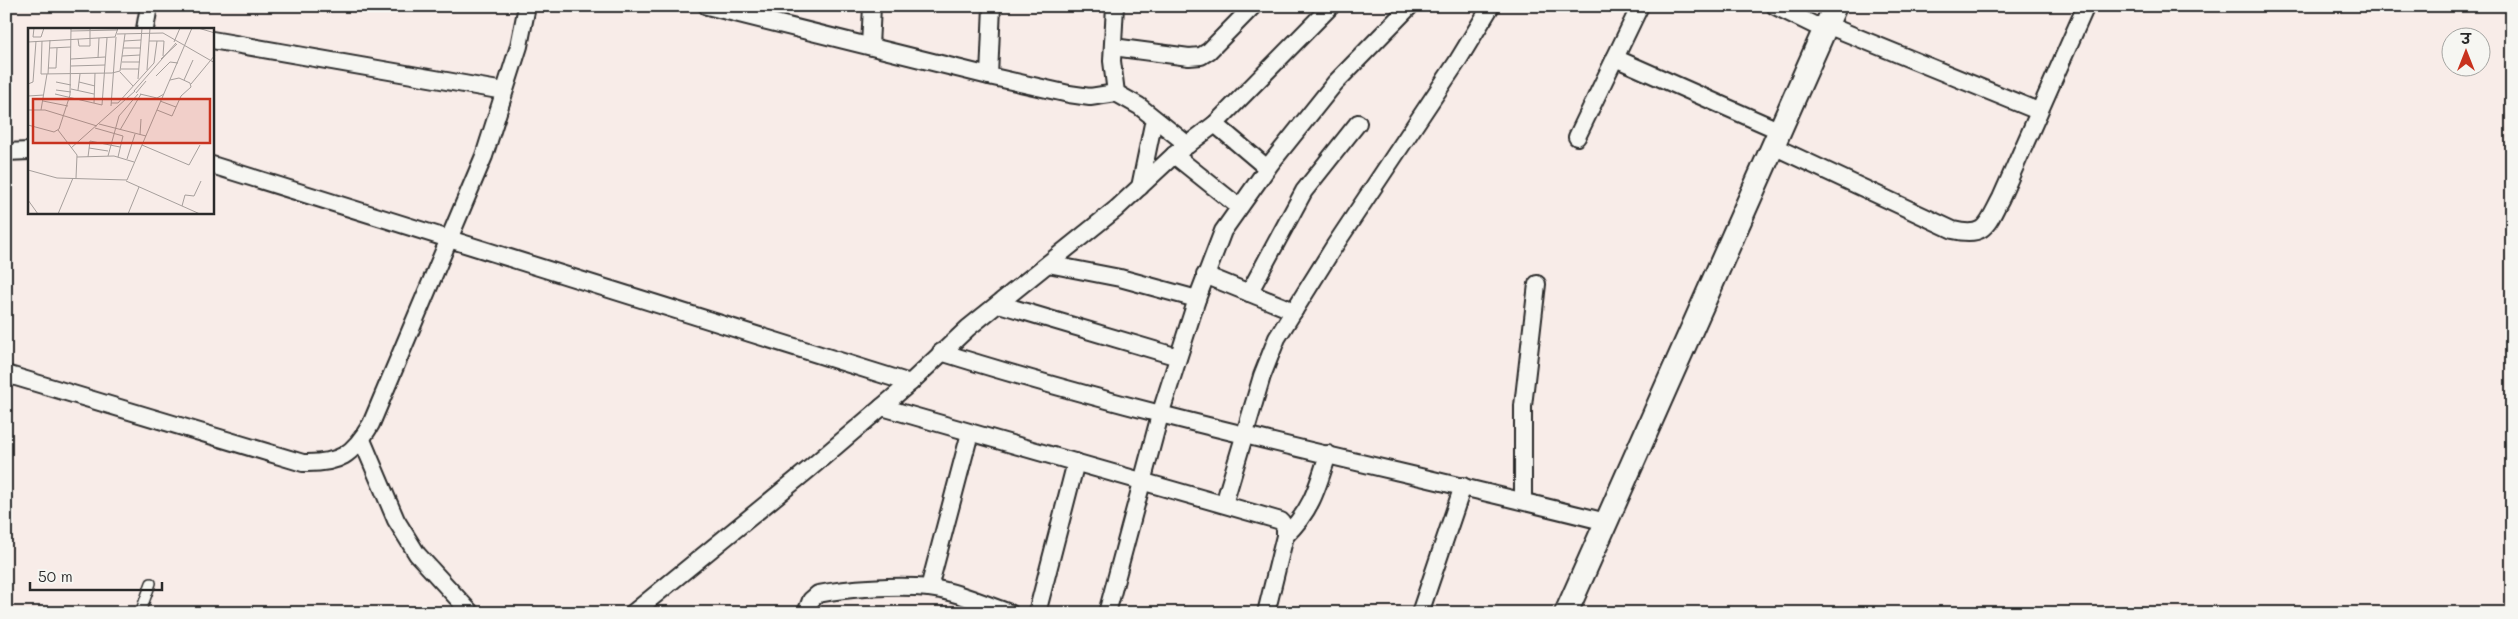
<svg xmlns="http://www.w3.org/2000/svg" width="2518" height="619" font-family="Mali,'Playpen Sans Deva',sans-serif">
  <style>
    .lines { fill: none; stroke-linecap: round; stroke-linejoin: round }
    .lane-casing { stroke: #2b2b2b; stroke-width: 12 }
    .street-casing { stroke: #2b2b2b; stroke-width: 20 }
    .secondary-casing { stroke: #2b2b2b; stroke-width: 26 }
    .lane { stroke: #f6f6f2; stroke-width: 9 }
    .street { stroke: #f6f6f2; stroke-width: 16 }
    .secondary { stroke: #f6f6f2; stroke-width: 22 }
    .inset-road { fill: none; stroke: #a69f9c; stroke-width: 1 }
    .view { fill: #c8321e; fill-opacity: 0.15; stroke: #c8321e; stroke-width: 2.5 }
    .inset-edge { fill: none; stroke: #2b2b2b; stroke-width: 2.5 }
  </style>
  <rect width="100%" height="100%" fill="#f8ece8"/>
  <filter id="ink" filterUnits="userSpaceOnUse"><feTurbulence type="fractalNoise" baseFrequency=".02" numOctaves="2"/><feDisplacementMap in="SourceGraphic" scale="10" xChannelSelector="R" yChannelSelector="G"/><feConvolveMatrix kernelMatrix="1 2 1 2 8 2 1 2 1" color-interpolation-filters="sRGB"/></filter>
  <g filter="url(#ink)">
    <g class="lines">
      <defs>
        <polyline id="lane" points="140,613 151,583"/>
        <g id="street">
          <polyline points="707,6 989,76 992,6"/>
          <polyline points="1115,6 1112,61 1116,93"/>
          <polyline points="1775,6 1814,25 1827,25 2038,111"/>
          <polyline points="145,29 149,6"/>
          <polyline points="212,40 504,91"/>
          <polyline points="870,46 872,6"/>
          <polyline points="1113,47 1189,57 1201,56 1209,51 1253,6"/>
          <polyline points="1615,58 1778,130"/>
          <polyline points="989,76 1069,94 1090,97 1116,93 1139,106 1188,145"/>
          <polyline points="1215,124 1267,168"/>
          <polyline points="1577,137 1640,6"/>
          <path d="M1773,146L1953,230C1986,238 1987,224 2001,198L2086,6"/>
          <polyline points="6,152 29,151"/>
          <polyline points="1174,155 1239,207"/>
          <polyline points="212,165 910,383"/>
          <polyline points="1140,187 1154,119"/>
          <polyline points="1048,264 1120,278 1197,299"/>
          <polyline points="1205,275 1294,311"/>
          <polyline points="1249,293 1304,191 1358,123"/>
          <polyline points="999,304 1178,357"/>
          <path d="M941,352C1160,421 1384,466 1606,522"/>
          <path d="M6,374L303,463C339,464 353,455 371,424L484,156L519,46L527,6"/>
          <polyline points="882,407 1281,521 1285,527 1285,536 1266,613"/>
          <polyline points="362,440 396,520 417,554 471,613"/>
          <polyline points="1523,501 1523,406 1537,284"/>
          <polyline points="1224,504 1262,376 1277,338 1335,245 1457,62 1491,6"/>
          <path d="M1285,536C1311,511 1317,489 1328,454"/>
          <polyline points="929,588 970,433"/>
          <polyline points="633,613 808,470 910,383 968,328 1116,209 1174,155 1215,124 1331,6"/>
          <path d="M806,613L811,600L818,594C848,588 898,585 929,588C956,591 984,604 1010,613"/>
          <polyline points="1037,613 1076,462"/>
          <polyline points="1107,613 1160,415 1197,299 1223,231 1271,163 1335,83 1410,6"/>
          <polyline points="1420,613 1463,486"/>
        </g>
        <polyline id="secondary" points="1566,613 1835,6"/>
      </defs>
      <use href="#lane" class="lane-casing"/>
      <use href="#street" class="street-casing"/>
      <use href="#secondary" class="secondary-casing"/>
      <use href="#lane" class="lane"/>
      <use href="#street" class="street"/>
      <use href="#secondary" class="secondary"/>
    </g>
  </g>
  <g transform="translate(28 28)">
    <rect width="186" height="186" fill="#f8ece8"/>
    <path class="inset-road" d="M6,0L5,9H13L16,0M170,0L187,5M43,3L90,2M89,6L135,5L187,35M50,11L51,18H62V0M14,13L13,46L84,45L92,43L97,6M96,13L113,12M121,13H136L135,28M0,14L87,9L90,0M146,14L152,0M22,20L43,19M95,20H113M94,28L112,27M70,30L71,10M43,31L77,29M133,31L149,16M94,34H112M43,38L77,37M20,40H28L29,20M93,41H111M119,42L122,0M92,44L105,58M20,46L22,12M128,48L142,34L150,35M110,51L114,0M156,52L165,32M28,54L43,57M51,54L67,58M0,56L5,54L8,13M163,56L187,27M43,61L66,66M28,62L43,64M50,62L52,46M106,63L148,15M108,65L118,53M27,66L74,77L79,10M112,66L129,70L136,66M0,68L16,67M15,73L40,78M132,73L148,79M66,75L67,45M83,75H90L126,35L129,13M83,78L88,9M0,82H17L69,98M13,82L19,46M129,82L144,88L153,68L163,59L162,55L151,50L142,52M71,96L118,108M0,97L26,104L31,101L42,67L43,0M67,100L95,108L90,129M30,102L49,127L48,150M92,102L113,66M112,107L113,91M114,117L161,137L172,117M43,120L107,63M61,120L80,123M80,128L91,88L110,66M49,129L86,128L106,134M60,129L62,113L92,119M99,131L107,106M0,142L29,150L99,152L164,0M98,153L172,186M0,172L10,186M154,178L157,167L166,168L173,153M30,186L45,150M100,186L111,159"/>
    <path class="view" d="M5,71H182V115H5Z"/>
    <rect width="186" height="186" class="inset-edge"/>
  </g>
  <rect width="2518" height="619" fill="none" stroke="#f6f6f2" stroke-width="25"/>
  <rect x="12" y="12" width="2493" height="594" fill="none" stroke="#2b2b2b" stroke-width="2" filter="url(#ink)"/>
  <g transform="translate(2466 52)"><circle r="24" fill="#f6f6f2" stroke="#a5a5a2"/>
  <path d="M0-4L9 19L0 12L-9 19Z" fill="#c8321e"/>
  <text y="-8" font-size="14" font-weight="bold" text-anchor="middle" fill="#2b2b2b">उ</text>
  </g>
  <path d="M30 582v8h132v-8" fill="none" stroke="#2b2b2b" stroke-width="2.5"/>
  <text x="38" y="582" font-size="15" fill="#2b2b2b" stroke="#f6f6f2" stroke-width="4" paint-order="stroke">50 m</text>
</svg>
